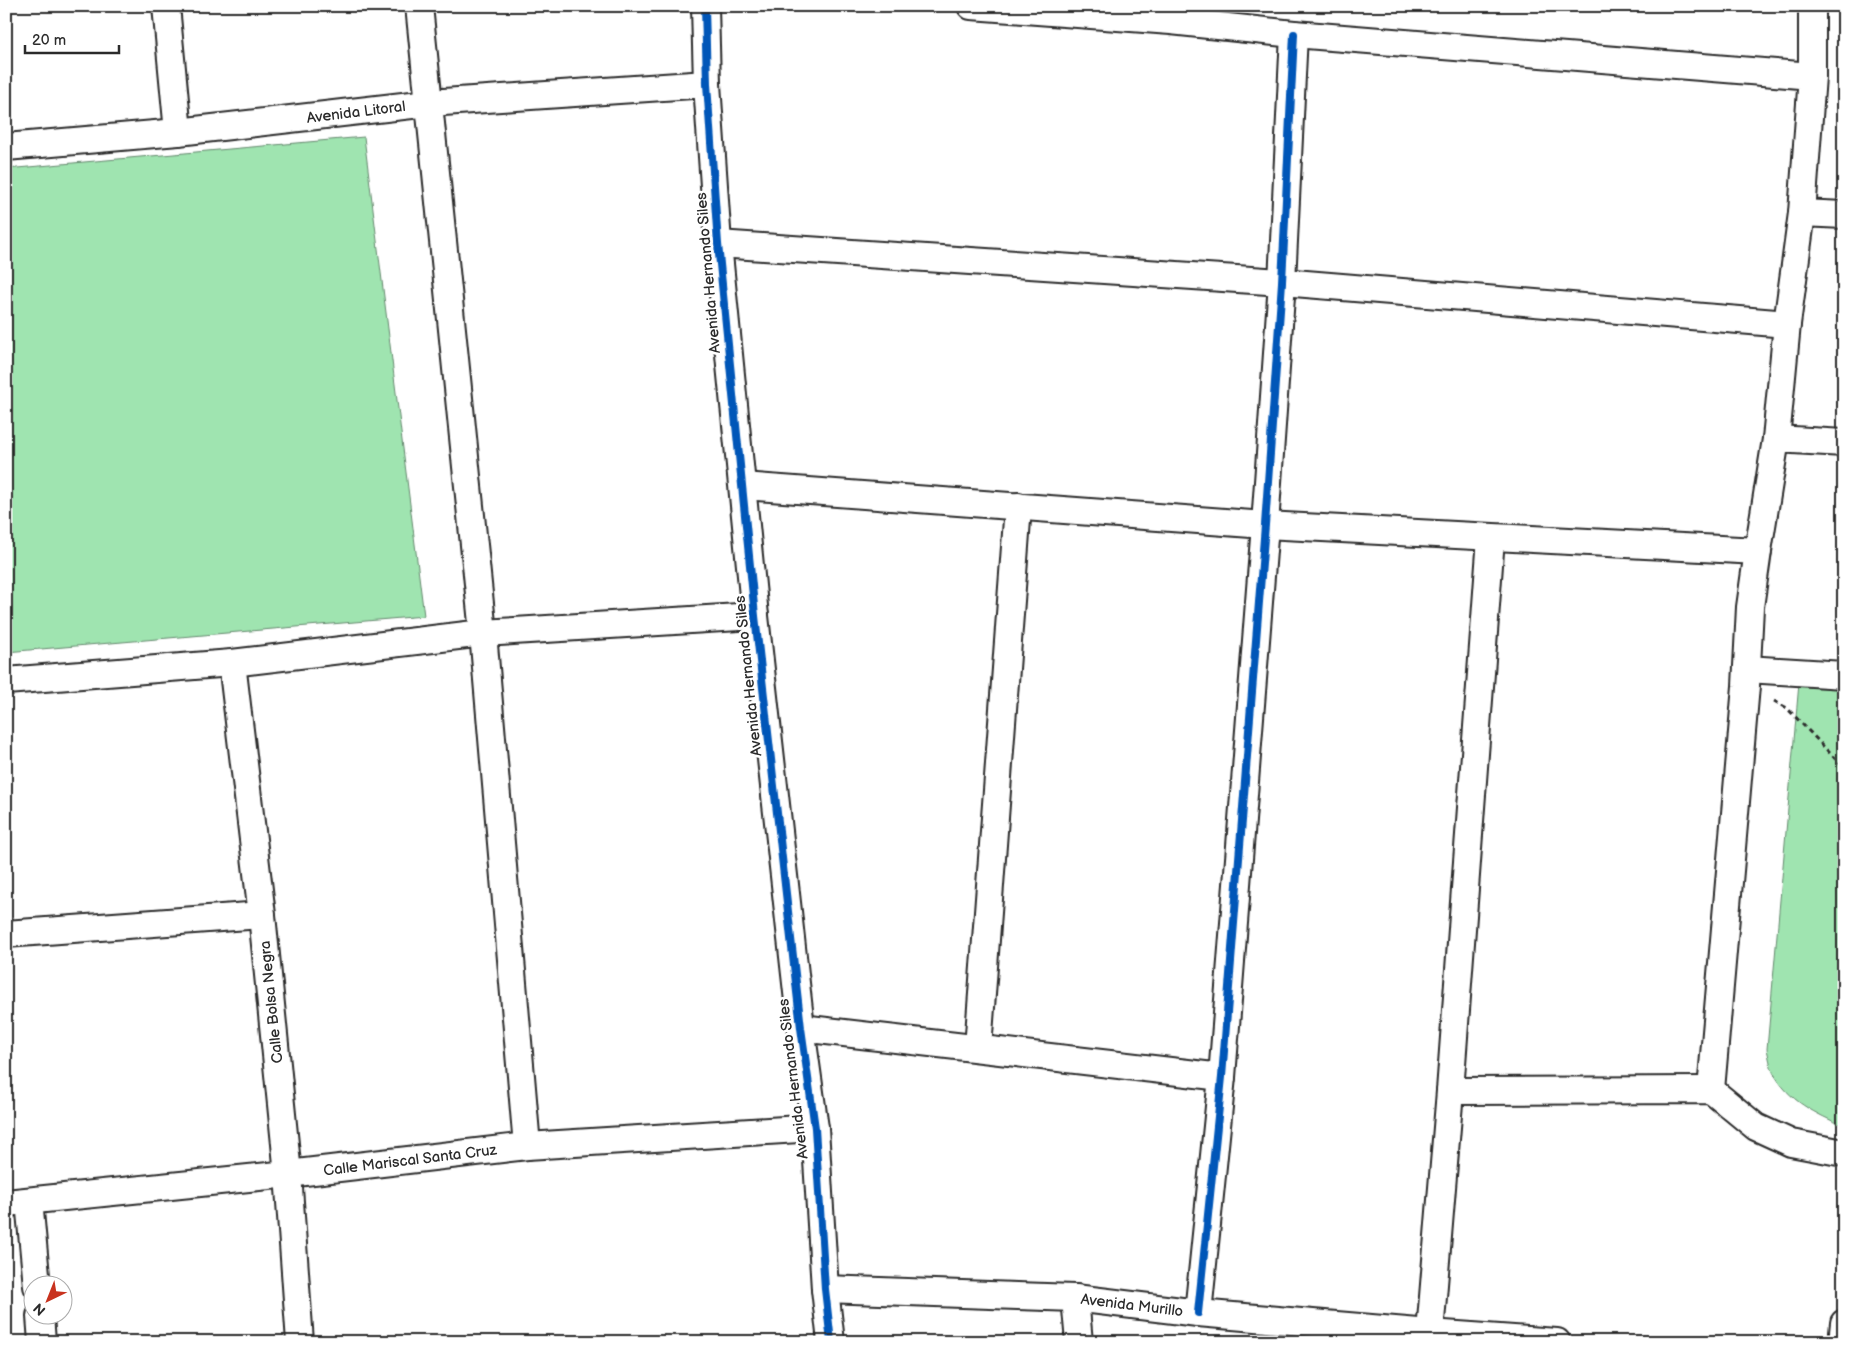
<svg xmlns="http://www.w3.org/2000/svg" width="1850" height="1348" font-family="'Balsamiq Sans',sans-serif">
  <style>
    .green { fill: #9fe4b0; stroke: #65886e }
    .lines { fill: none; stroke-linecap: round; stroke-linejoin: round }
    .minor-casing { stroke: #2b2b2b; stroke-width: 30 }
    .path { stroke: #2b2b2b; stroke-width: 3; stroke-dasharray: 5 4; stroke-linecap: butt }
    .minor { stroke: #fff; stroke-width: 26 }
    .cycleway-casing { stroke: #fff; stroke-width: 11 }
    .cycleway { stroke: #0057b8; stroke-width: 8 }
    .labels { text-anchor: middle; stroke-width: 5; stroke-linejoin: round; paint-order: stroke }
    .street-label { font-size: 15px; fill: #2b2b2b; stroke: #fff }
  </style>
  <rect width="100%" height="100%" fill="#fff"/>
  <filter id="ink" filterUnits="userSpaceOnUse"><feTurbulence type="fractalNoise" baseFrequency=".02" numOctaves="2"/><feDisplacementMap in="SourceGraphic" scale="10" xChannelSelector="R" yChannelSelector="G"/><feConvolveMatrix kernelMatrix="1 2 1 2 8 2 1 2 1" color-interpolation-filters="sRGB"/></filter>
  <g filter="url(#ink)">
    <g class="green">
      <polygon points="364,137 424,616 6,652 6,169"/>
      <path d="M1799,683L1844,687V1126C1816,1114 1788,1101 1773,1072C1770,1065 1769,1057 1767,1049Z"/>
    </g>
    <g class="lines">
      <defs>
        <g id="minor">
          <polyline points="166,6 178,132"/>
          <polyline points="419,6 483,633 527,1146"/>
          <polyline points="705,6 707,84 718,244 755,616 801,1028 815,1128 825,1289 831,1342"/>
          <polyline points="971,6 1171,21 1294,34 1812,76"/>
          <polyline points="6,147 178,132 429,103 707,84"/>
          <polyline points="1802,213 1844,215"/>
          <polyline points="718,244 1282,282 1787,324"/>
          <polyline points="1776,439 1844,443"/>
          <polyline points="743,486 1265,525 1758,551"/>
          <polyline points="232,663 262,915 288,1174 300,1342"/>
          <polyline points="1747,669 1844,675"/>
          <polyline points="6,681 232,663 483,633 755,616"/>
          <polyline points="6,934 262,915"/>
          <polyline points="801,1028 1222,1077"/>
          <polyline points="978,1048 1018,506"/>
          <polyline points="1711,1090 1746,686 1750,607 1758,551 1776,439 1787,324 1802,213 1812,76 1812,6"/>
          <polyline points="1450,1091 1711,1090 1756,1127 1791,1143 1844,1153"/>
          <polyline points="29,1201 37,1286"/>
          <polyline points="6,1203 288,1174 527,1146 815,1128"/>
          <polyline points="825,1289 1075,1298 1198,1313 1430,1333 1557,1342"/>
          <polyline points="1075,1298 1079,1342"/>
          <polyline points="1198,1313 1222,1077 1265,525 1282,282 1294,34"/>
          <polyline points="40,1316 42,1342"/>
          <polyline points="1430,1333 1450,1091 1491,538"/>
          <polyline points="1842,1342 1844,1323"/>
        </g>
      </defs>
      <use href="#minor" class="minor-casing"/>
      <polyline class="path" points="1774,701 1787,708 1844,768"/>
      <use href="#minor" class="minor"/>
      <defs>
        <g id="cycleway">
          <polyline points="705,6 707,84 718,244 755,616 801,1028 815,1128 825,1289 831,1342"/>
          <polyline points="1198,1313 1222,1077 1265,525 1282,282 1294,34"/>
        </g>
      </defs>
      <use href="#cycleway" class="cycleway-casing"/>
      <use href="#cycleway" class="cycleway"/>
    </g>
  </g>
  <g class="labels">
    <g class="street-label">
      <text transform="translate(356 112) rotate(-7)" y="5">Avenida Litoral</text>
      <text transform="translate(708 273) rotate(-95)" y="5">Avenida Hernando Siles</text>
      <text transform="translate(748 676) rotate(-96)" y="5">Avenida Hernando Siles</text>
      <text transform="translate(271 1002) rotate(-96)" y="5">Calle Bolsa Negra</text>
      <text transform="translate(793 1079) rotate(-97)" y="5">Avenida Hernando Siles</text>
      <text transform="translate(410 1160) rotate(-7)" y="5">Calle Mariscal Santa Cruz</text>
      <text transform="translate(1132 1305) rotate(7)" y="5">Avenida Murillo</text>
    </g>
  </g>
  <rect width="1850" height="1348" fill="none" stroke="#fff" stroke-width="25"/>
  <rect x="12" y="12" width="1825" height="1323" fill="none" stroke="#2b2b2b" stroke-width="2" filter="url(#ink)"/>
  <g transform="translate(48 1300) rotate(223)"><circle r="24" fill="#ffffff" stroke="#aaaaaa"/>
  <path d="M0-4L9 19L0 12L-9 19Z" fill="#c8321e"/>
  <text y="-8" font-size="14" font-weight="bold" text-anchor="middle" fill="#2b2b2b">N</text>
  </g>
  <path d="M25 45v8h94v-8" fill="none" stroke="#2b2b2b" stroke-width="2.5"/>
  <text x="32" y="45" font-size="15" fill="#2b2b2b" stroke="#ffffff" stroke-width="4" paint-order="stroke">20 m</text>
</svg>
